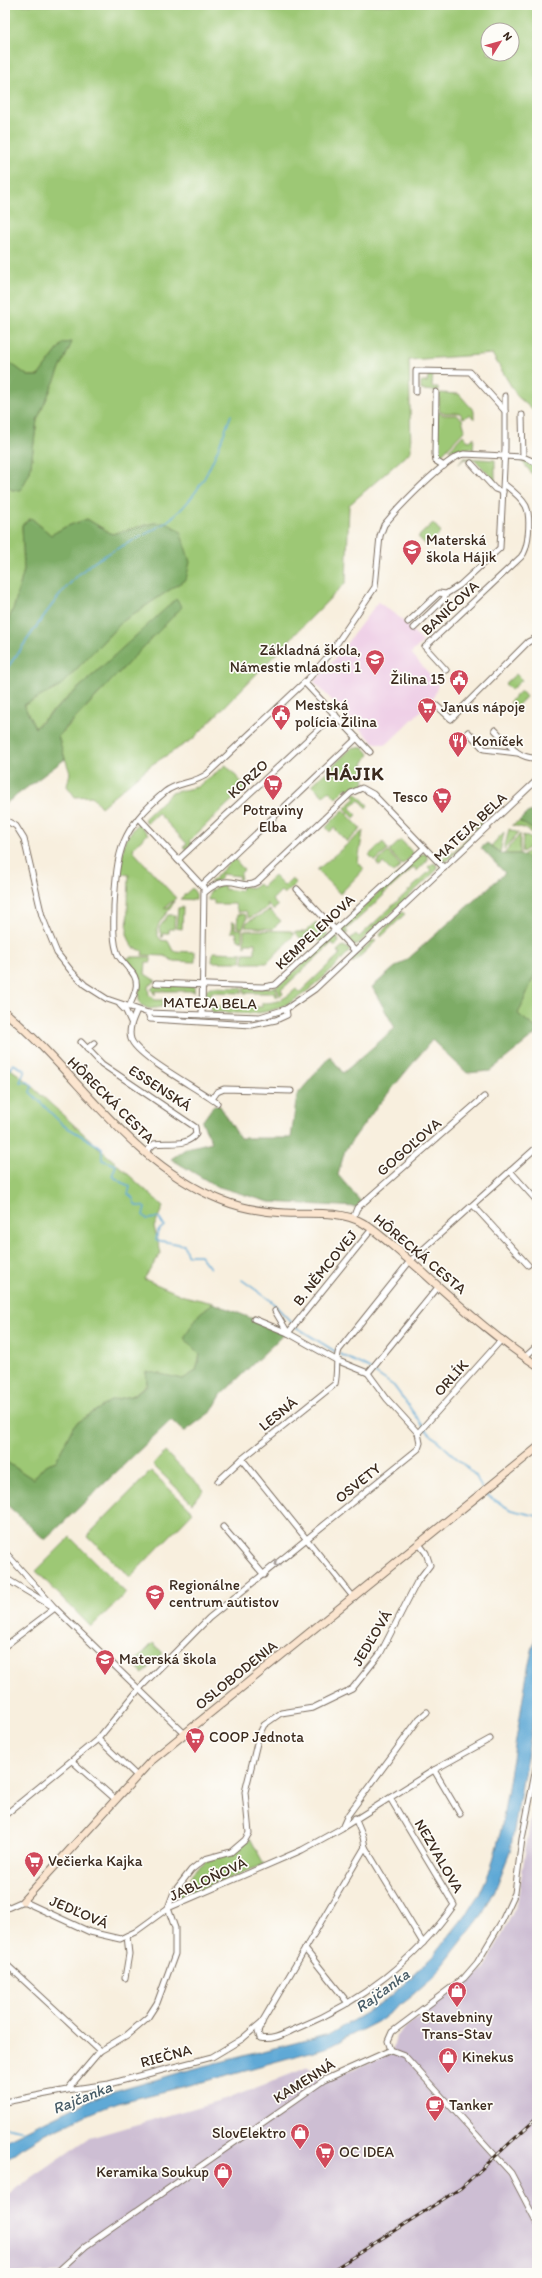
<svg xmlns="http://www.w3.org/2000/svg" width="542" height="2278" font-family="Itim,sans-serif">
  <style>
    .built { fill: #efd0e7 }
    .industrial { fill: #cdbed3 }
    .green { fill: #9dc874; stroke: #6c7949; fill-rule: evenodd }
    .forest { fill: #7eac66; stroke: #5c6b42 }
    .water { fill: #5ea9d6; stroke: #4c6a7a }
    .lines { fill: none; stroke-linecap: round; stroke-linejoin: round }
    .stream { stroke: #5ea9d6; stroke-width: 1.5 }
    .street-casing { stroke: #7d6f61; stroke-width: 7 }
    .secondary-casing { stroke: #7d6f61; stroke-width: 9 }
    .street { stroke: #fff; stroke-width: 5 }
    .secondary { stroke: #fbe5cf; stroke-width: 7 }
    .rail-casing { stroke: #3b2a1e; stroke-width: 3 }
    .rail { stroke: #fdfcf7; stroke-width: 1.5; stroke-dasharray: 4.5; stroke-linecap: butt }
    .oneway { stroke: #a79f9a }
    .labels { text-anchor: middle; stroke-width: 3.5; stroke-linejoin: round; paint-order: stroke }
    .poi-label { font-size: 15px; fill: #3b2a1e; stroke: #fdfcf7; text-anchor: start }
    .street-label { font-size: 15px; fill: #3b2a1e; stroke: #fdfcf7 }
    .water-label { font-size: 16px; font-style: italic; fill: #495d68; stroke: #fdfcf7 }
    .district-label { font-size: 19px; font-weight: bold; letter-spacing: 1px; fill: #3b2a1e; stroke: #fdfcf7 }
  </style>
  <rect width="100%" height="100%" fill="#fdfcf7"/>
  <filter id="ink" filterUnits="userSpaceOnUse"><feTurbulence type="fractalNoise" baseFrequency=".025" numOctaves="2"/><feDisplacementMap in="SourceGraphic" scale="8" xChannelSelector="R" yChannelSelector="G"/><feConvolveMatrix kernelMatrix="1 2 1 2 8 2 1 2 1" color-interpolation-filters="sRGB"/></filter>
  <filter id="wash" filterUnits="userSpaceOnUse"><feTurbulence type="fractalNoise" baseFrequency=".012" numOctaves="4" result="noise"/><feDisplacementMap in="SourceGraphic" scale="16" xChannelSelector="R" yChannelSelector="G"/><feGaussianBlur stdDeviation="0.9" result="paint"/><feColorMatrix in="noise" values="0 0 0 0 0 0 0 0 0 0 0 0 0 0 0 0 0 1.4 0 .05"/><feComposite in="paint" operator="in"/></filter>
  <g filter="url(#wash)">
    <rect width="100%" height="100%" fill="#f8efde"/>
    <polygon class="built" points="378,602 400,618 423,642 411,653 438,684 434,697 427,705 387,744 381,744 373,742 314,682 330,665"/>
    <polygon class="industrial" points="537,1779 537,2273 5,2273 5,2196 89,2138 235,2096 309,2067 324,2080 392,2054 396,2035 431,2007 485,1969 517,1904"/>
    <g class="green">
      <path d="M5,5H537V414L517,396L492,354L409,360L411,451L349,505L346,582L193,739L151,765L101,807L92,796L75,797L67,786L70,773L58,737L181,607L176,600L34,728L24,705L59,687L123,621L186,579L154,523L112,534L87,519L65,527L51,535L31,518L22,525L24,570L14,607L5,628V485L12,490L30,472L37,420L72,342L63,343L38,376H28L5,359ZM488,30H512V54H488Z"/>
      <polygon points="429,372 433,372 432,387 438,387 438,391 421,390 421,382 427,382"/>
      <polygon points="439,393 459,394 474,411 474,419 470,415 463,418 460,413 443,413 439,411"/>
      <polygon points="437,412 444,415 457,415 462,419 465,430 440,456 437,454"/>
      <polygon points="463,435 467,440 470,441 474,437 473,452 472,448 449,450"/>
      <polygon points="464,458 495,460 495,484 492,482 494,480 476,461 464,459 458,465"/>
      <polygon points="520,459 532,463 537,467 537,480"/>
      <polygon points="433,523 441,532 427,546 418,537"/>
      <polygon points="516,674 522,680 511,690 505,684"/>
      <polygon points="521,691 526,697 515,708 509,702"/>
      <polygon points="353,747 364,748 369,754 363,764 365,785 355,786 350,790 346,788 336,798 329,791 323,796 312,785"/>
      <polygon points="226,765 246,787 189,841 192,844 186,849 183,847 187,844 158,813 147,823 144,819 171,793 197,787"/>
      <polygon points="356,793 368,805 366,808 363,803 358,800 350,808 357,815 354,818 345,808 356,798 353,795"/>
      <polygon points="343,810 361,829 347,842 334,828 330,832 326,827"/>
      <polygon points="519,821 537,832 537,837 524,828 512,825"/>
      <polygon points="481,822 482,823 477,832 445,862 440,860 447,855 449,856 475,831 477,829 475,827"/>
      <path d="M138,823L148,834L134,847L133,851L176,898L164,908L168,907L174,901C171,913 148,926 161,940L168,941L173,951L195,952V962L173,961L165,956L142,955L143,951L132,947L127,934L129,875L119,873L125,840Z"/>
      <polygon points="509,829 518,833 505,849 504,849"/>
      <polygon points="363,831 358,862 364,869 340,894 317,870"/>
      <polygon points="504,832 500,853 491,846"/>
      <polygon points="520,834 520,854 504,854"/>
      <polygon points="523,835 537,841 523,852 522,852"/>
      <polygon points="401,840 414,854 402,865 389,851"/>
      <polygon points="383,842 388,850 375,861 369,855"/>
      <polygon points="537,844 537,862 523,855"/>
      <polygon points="388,852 401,866 393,873 383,863 380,866 376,863"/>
      <polygon points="420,854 427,854 427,861 417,871 414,867 384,894 381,890"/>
      <polygon points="234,858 244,870 240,874 241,879 238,880 239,876 221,874 221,879 209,884"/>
      <polygon points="434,863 438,866 437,870 357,945 352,945 350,939 356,934 359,937 431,870 428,867"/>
      <path d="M274,876L284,886L291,879L296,883L284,894L281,891L272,900L278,906L273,910L267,903L268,908L249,918L246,911L238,912L235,904H214V900H208C208,890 216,886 225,884L224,889L241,891L242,886L253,888L259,884L262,887Z"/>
      <polygon points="192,888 196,894 196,900 180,899"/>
      <polygon points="380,891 384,895 346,930 348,933 344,935 341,930 342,927"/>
      <polygon points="183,907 182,929 176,928 178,908"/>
      <polygon points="270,910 281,921 273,929 245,927 247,922"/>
      <polygon points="402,912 405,914 381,937 380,933"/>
      <polygon points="238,914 245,914 247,918 243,928 237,927"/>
      <polygon points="168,915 175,915 174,929 169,929 169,933 163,933 162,938 159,928"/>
      <polygon points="231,922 235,922 235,929 242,929 242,941 238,940 236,932 231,932 233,925"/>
      <polygon points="316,922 328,935 320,942 310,932 304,938 300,938 294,932 305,932"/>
      <polygon points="244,930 291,931 294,935 267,963 243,963 244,953 255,953 255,943 246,943 246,947 244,946"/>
      <polygon points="332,936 337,936 339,942 335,946 332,943 281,990 283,994 280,996 276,986 284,981"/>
      <polygon points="373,940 376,941 353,963 351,960"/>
      <path d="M343,946L350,949L348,953C325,976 298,1006 264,1012C248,1015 229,1012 212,1012L209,1002L211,1001V1006L262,1007V1003C277,1003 285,999 296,989L300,992L340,954L337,951Z"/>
      <polygon points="213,952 242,953 241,962 212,962"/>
      <path d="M130,957H151V962H146L145,974L156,981L148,986L149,995L155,1000H164V1004L179,1006L162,1005V1007L149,1009L141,1005C135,995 144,982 136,971C133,967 128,964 124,960Z"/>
      <polygon points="537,969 537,1029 518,1014"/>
      <polygon points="156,985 194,986 195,996 194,991 155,991 155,995 151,989"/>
      <polygon points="275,986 278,997 275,997 274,993 244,993 244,988 271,988"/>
      <polygon points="210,987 242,988 242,993 211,992 211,996 207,996 206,990"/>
      <polygon points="5,1065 19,1075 163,1206 154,1227 161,1253 144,1279 184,1296 213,1303 199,1314 200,1355 196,1371 183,1379 146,1372 147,1384 132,1396 112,1400 74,1425 56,1461 45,1465 33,1479 5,1461"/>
      <polygon points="165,1452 204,1490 192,1503 153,1465"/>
      <polygon points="151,1471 193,1512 130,1577 87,1536"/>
      <polygon points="70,1537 126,1593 91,1627 36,1571"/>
      <polygon points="153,1643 163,1653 143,1674 132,1664"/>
      <polygon points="250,1838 264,1864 179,1899 178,1897 193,1872 206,1861 232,1854"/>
    </g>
    <g class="forest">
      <polygon points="72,342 37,420 30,472 21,490 12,490 5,485 5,359 28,376 38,376 63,343"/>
      <polygon points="31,518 51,535 65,527 87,519 112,534 154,523 167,523 180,531 190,562 186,579 123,621 59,687 24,705 35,728 176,599 182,607 58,736 65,759 5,804 5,628 14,607 24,570 22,525"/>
      <polygon points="537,809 537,832 519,821 527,813"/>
      <polygon points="487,843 502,854 520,854 537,862 537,969 518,1014 537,1029 537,1033 490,1071 467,1073 432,1040 376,1108 345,1150 338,1175 361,1202 357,1207 269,1202 216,1186 171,1159 187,1148 212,1142 202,1122 214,1105 220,1106 240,1138 291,1138 297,1095 330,1056 343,1073 395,1028 372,987 394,968 409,958 505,873 481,848"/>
      <polygon points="213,1303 286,1332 221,1395 212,1411 184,1432 171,1420 45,1540 5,1503 5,1461 33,1479 45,1465 56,1461 74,1425 112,1400 132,1396 147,1385 146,1371 183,1379 196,1371 200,1355 184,1338 199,1314"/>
    </g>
    <polygon class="water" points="537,1629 537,1701 510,1852 495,1890 482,1915 434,1977 410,1998 377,2022 328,2047 202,2082 117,2103 84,2116 42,2136 22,2148 5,2161 5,2141 91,2099 185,2071 330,2034 379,2005 412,1977 413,1975 433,1956 468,1912 479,1895 491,1868 501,1830 528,1668"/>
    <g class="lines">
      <g class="stream">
        <path d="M5,671C29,639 56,593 86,568C110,549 141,539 166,522C202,497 216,455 231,415"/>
        <polyline points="5,1071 7,1073 13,1064 25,1070 20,1082 28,1082 32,1086 30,1092 63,1125 102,1148 102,1160 116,1165 112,1176 130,1187 128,1194 132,1197 136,1206 142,1206 145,1208 143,1215 147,1219 159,1218 164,1226 158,1231 156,1240 184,1245 187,1255 200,1255 210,1268"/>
        <polyline points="242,1280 270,1300 293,1324"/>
        <polyline points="296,1327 336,1352"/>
        <polyline points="340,1354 368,1368 394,1386 426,1430 476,1476 482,1489"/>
        <polyline points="485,1494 511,1510 537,1516"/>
        <polyline points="5,2127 25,2131"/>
      </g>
    </g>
  </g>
  <g filter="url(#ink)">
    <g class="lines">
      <defs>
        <g id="street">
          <polyline points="436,392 435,454 436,461 444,466"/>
          <polyline points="505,396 505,411"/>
          <polyline points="522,415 523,457"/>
          <polyline points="471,463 495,489 503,492"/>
          <polyline points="408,622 439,593 446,594"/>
          <polyline points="414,628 444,599 446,594 460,585 500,548 505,448 505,411 470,372 416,371 416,392"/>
          <path d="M446,670L425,647L521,557C529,549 531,517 526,506C521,497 512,490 504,484"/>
          <polyline points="305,683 370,752"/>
          <polyline points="437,706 451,719 528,642 534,639 537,642"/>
          <path d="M495,730C508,743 517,759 537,758"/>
          <polyline points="468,732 484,749 517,753"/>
          <polyline points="139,818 204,888 202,1015"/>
          <polyline points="5,820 16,826 24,839 42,916 57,953 72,972 85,985 107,999 148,1013 260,1017 286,1009 315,989 537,780"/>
          <polyline points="178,860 335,714"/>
          <polyline points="202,885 357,738"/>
          <polyline points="297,889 355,951"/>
          <path d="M205,892C231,870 241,892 257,882L351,793L362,788L373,794L444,868"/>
          <polyline points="156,983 263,987 275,985 424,848"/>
          <polyline points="120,1005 126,1011 131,1022"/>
          <path d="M129,1007C135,993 142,981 129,969C125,964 121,960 118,955C112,939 114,922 114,906C117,850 120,830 165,792C177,782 194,784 207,774L309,678L329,655L375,587L380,536L384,525C397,509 446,457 464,454L523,457L537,463"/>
          <path d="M137,1010C133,1019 128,1029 131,1039C137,1057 199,1089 217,1103"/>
          <polyline points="148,1013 150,1019 252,1025 276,1020 287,1015 286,1009"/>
          <path d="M81,1042L102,1064L195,1127L196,1134C185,1148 169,1141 154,1144L145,1153"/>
          <polyline points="87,1049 94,1043"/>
          <polyline points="212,1099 217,1092 224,1089 291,1091"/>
          <polyline points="510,1171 537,1201"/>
          <polyline points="473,1205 528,1265"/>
          <polyline points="353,1218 357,1208 484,1097"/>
          <polyline points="275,1311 288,1333 372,1229"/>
          <polyline points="525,1357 537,1346"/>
          <polyline points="368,1373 439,1286"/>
          <polyline points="418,1433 502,1339"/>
          <polyline points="242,1459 354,1598"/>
          <path d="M218,1481L242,1459L335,1384C338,1371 335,1361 339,1350L410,1261L537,1147"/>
          <polyline points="223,1527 264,1575"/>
          <polyline points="5,1552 55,1608 184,1733"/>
          <polyline points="5,1578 55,1608 5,1646"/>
          <polyline points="98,1739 136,1775"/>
          <polyline points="72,1761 115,1799"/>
          <polyline points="434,1770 460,1814"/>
          <polyline points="5,1815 98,1739 139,1689 209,1618 418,1449 420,1443 418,1433 387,1399 368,1373 336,1360 288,1333 254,1319"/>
          <polyline points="343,1826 348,1815 419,1719 427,1712"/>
          <polyline points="365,1847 423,1943"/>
          <polyline points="5,1909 23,1901 90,1932 120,1939 135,1932 168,1908 174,1892 191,1870 205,1859 231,1852 245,1840 249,1833 245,1792 259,1735 264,1725 281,1713 313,1708 352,1689 380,1654 417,1582 430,1565 426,1553 419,1544"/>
          <polyline points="305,1949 348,2003"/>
          <polyline points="5,1963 100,2051"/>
          <polyline points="125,1978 129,1954 127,1936"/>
          <path d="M262,2023L258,2032L260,2038C275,2041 287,2032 300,2027C361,2002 416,1959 454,1905L390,1798"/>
          <polyline points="391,2050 388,2041 392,2032 464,1978 477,1963 502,1921 515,1893 522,1839 537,1763"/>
          <polyline points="67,2090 109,2084 212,2057 242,2039 262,2022 365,1847 363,1837 355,1818"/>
          <polyline points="5,2102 67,2090 100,2051 127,2035 148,2017 157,2003 175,1954 175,1928 168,1908 302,1850 342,1828 434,1770 490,1739"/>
          <polyline points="56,2273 86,2246 324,2080 391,2050 404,2055 511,2173 537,2223"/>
        </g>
        <g id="secondary">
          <path d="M5,1012C78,1073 129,1163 221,1200C241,1208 263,1212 285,1213C311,1214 340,1210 363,1223C380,1233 394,1248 409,1260C450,1296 491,1336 537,1365"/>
          <polyline points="23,1901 151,1761 537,1448"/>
        </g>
      </defs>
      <use href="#street" class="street-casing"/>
      <use href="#secondary" class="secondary-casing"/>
      <use href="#street" class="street"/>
      <use href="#secondary" class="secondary"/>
      <defs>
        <polyline id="rail" points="328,2273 461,2188 537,2118"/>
      </defs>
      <use href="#rail" class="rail-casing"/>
      <use href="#rail" class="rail"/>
    </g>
    <defs><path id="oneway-chevron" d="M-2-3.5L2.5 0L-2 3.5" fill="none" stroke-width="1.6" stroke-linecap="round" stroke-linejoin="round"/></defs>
    <use class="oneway" href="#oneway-chevron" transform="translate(277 1564) rotate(141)"/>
  </g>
  <defs>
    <symbol id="school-pin" viewBox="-11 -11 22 30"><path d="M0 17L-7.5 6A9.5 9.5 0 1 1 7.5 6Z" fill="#d1495b" stroke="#fdfcf7"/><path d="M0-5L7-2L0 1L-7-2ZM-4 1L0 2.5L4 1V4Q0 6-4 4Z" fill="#fff"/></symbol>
    <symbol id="civic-pin" viewBox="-11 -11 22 30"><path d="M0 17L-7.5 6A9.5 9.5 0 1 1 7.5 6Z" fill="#d1495b" stroke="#fdfcf7"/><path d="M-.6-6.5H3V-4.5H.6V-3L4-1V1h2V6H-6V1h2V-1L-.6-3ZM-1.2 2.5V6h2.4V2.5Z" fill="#fff"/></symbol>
    <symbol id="supermarket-pin" viewBox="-11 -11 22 30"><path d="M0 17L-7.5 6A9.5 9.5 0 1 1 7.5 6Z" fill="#d1495b" stroke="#fdfcf7"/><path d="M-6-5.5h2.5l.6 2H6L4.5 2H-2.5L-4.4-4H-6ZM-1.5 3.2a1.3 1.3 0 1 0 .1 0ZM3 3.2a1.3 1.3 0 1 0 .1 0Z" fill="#fff"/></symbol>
    <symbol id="restaurant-pin" viewBox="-11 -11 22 30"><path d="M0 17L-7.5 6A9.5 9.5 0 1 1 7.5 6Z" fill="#d1495b" stroke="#fdfcf7"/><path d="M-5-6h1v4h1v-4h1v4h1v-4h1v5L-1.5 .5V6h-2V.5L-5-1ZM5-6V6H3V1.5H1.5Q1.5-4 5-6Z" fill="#fff"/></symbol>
    <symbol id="shop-pin" viewBox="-11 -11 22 30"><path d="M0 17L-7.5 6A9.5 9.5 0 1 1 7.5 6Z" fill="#d1495b" stroke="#fdfcf7"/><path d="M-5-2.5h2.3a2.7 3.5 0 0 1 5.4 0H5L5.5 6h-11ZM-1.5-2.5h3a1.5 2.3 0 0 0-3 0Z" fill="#fff"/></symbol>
    <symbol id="cafe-pin" viewBox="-11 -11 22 30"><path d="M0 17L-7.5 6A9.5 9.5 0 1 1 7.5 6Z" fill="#d1495b" stroke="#fdfcf7"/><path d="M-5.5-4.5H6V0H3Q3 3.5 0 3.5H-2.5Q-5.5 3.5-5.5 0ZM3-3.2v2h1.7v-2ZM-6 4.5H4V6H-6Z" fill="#fff"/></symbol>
  </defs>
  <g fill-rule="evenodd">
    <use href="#school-pin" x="401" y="538" width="22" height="30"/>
    <use href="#school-pin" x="364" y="648" width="22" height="30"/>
    <use href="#civic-pin" x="448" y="668" width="22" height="30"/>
    <use href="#supermarket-pin" x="416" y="696" width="22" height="30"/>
    <use href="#civic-pin" x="270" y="703" width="22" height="30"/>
    <use href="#restaurant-pin" x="447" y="730" width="22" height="30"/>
    <use href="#supermarket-pin" x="262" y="773" width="22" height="30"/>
    <use href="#supermarket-pin" x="431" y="786" width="22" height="30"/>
    <use href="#school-pin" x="144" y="1583" width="22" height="30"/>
    <use href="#school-pin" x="94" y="1648" width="22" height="30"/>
    <use href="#supermarket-pin" x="184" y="1726" width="22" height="30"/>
    <use href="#supermarket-pin" x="23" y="1850" width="22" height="30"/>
    <use href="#shop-pin" x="446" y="1980" width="22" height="30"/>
    <use href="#shop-pin" x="437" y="2046" width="22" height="30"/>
    <use href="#cafe-pin" x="424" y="2094" width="22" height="30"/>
    <use href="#shop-pin" x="289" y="2122" width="22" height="30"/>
    <use href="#supermarket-pin" x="314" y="2141" width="22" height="30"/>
    <use href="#shop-pin" x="212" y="2161" width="22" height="30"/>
  </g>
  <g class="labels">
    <g class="poi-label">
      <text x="426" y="545">Materská<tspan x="426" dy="17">škola Hájik</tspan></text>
      <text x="361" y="655" text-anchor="end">Základná škola,<tspan x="361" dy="17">Námestie mladosti 1</tspan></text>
      <text x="445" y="684" text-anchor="end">Žilina 15</text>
      <text x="295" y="710">Mestská<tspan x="295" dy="17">polícia Žilina</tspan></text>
      <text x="441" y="712">Janus nápoje</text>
      <text x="472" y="746">Koníček</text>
      <text x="428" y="802" text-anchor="end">Tesco</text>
      <text x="273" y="815" text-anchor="middle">Potraviny<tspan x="273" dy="17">Elba</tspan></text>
      <text x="169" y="1590">Regionálne<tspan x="169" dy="17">centrum autistov</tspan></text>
      <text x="119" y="1664">Materská škola</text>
      <text x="209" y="1742">COOP Jednota</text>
      <text x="48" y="1866">Večierka Kajka</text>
      <text x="457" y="2022" text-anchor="middle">Stavebniny<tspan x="457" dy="17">Trans-Stav</tspan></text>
      <text x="462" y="2062">Kinekus</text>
      <text x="449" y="2110">Tanker</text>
      <text x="286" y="2138" text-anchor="end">SlovElektro</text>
      <text x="339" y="2157">OC IDEA</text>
      <text x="209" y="2177" text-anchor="end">Keramika Soukup</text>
    </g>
    <g class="street-label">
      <text transform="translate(450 608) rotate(-43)" y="5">BANIČOVA</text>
      <text transform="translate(248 779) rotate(-43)" y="5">KORZO</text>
      <text transform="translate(470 827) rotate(-43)" y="5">MATEJA BELA</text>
      <text transform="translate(315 932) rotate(-43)" y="5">KEMPELENOVA</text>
      <text transform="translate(210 1003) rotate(1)" y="5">MATEJA BELA</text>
      <text transform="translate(160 1088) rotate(33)" y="5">ESSENSKÁ</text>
      <text transform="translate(111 1100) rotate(45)" y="5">HÔRECKÁ CESTA</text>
      <text transform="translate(409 1147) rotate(-41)" y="5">GOGOĽOVA</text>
      <text transform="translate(420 1254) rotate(40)" y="5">HÔRECKÁ CESTA</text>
      <text transform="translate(325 1268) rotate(-51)" y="5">B. NĚMCOVEJ</text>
      <text transform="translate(451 1378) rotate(-48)" y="5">ORLÍK</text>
      <text transform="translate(278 1414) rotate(-39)" y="5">LESNÁ</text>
      <text transform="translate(358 1483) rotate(-39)" y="5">OSVETY</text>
      <text transform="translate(372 1638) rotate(-59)" y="5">JEDĽOVÁ</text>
      <text transform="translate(236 1675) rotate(-39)" y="5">OSLOBODENIA</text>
      <text transform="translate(439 1856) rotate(60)" y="5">NEZVALOVA</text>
      <text transform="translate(208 1879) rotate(-25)" y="5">JABLOŇOVÁ</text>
      <text transform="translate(79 1912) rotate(23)" y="5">JEDĽOVÁ</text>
      <text transform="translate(166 2056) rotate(-15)" y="5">RIEČNA</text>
      <text transform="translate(304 2081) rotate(-32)" y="5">KAMENNÁ</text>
    </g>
    <g class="water-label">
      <text transform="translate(382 1990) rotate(-36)" y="6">Rajčanka</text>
      <text transform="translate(82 2097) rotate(-22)" y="6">Rajčanka</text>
    </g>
    <g class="district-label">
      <text x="355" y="780">HÁJIK</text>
    </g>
  </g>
  <rect width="542" height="2278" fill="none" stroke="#fdfcf7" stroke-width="20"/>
  <g transform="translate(500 42) rotate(53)"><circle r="19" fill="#fdfcf7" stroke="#afa8a0"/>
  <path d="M0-3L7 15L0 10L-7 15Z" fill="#d1495b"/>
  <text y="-6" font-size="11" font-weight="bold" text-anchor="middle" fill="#3b2a1e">N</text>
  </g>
</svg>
